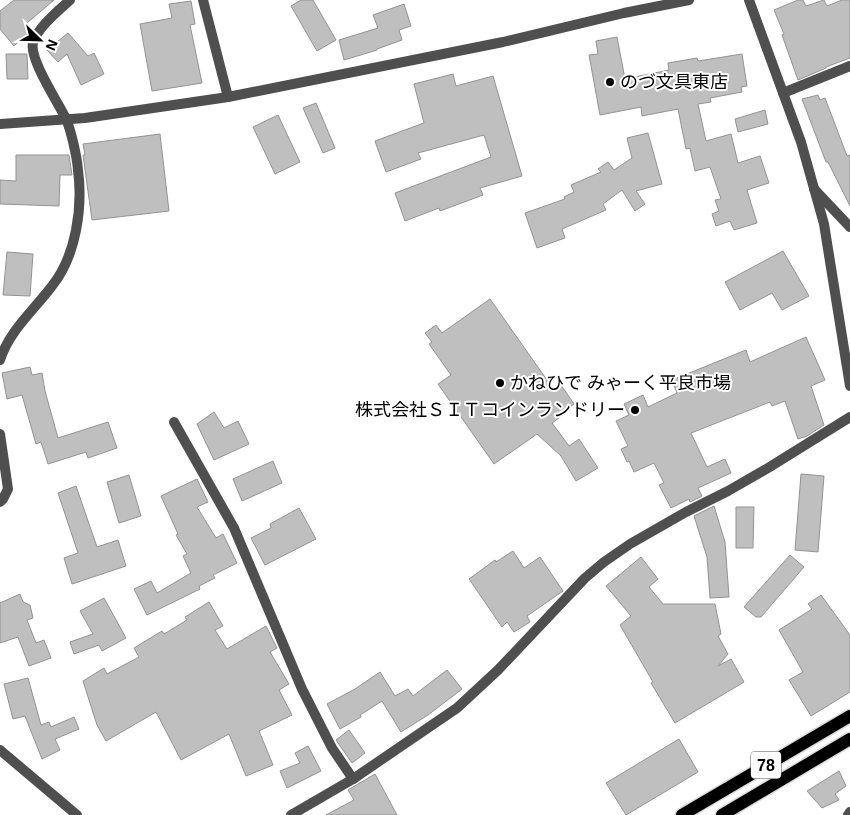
<svg xmlns="http://www.w3.org/2000/svg" width="850" height="815" font-family="Arial,'Noto Sans JP',sans-serif">
  <style>
    .building { fill: #bfbfbf; stroke: #939393 }
    .lines { fill: none; stroke-linecap: round; stroke-linejoin: round }
    .primary-casing { stroke: #dbdbdb; stroke-width: 15 }
    .minor { stroke: #4f4f4f; stroke-width: 10 }
    .tertiary { stroke: #4f4f4f; stroke-width: 10 }
    .primary { stroke: #000; stroke-width: 12 }
    .poi-dot { fill: #000; stroke: #fff; stroke-width: 2 }
    .labels { text-anchor: middle; stroke-width: 4; stroke-linejoin: round; paint-order: stroke }
    .shield { fill: #fff; stroke: #4c4c4c; stroke-width: 1 }
    .shield-label { font-size: 16px; font-weight: bold; fill: #000 }
    .poi-label { font-size: 18px; fill: #000; stroke: #fff; text-anchor: start }
  </style>
  <rect width="100%" height="100%" fill="#fff"/>
  <g class="building">
    <polygon points="14,0 54,0 27,23 27,34 14,46 0,29 0,11"/>
    <polygon points="301,0 313,0 336,40 317,51 291,6"/>
    <polygon points="798,0 803,0 806,6 824,0 827,6 842,0 850,0 850,58 826,67 826,68 798,80 782,35 784,34 774,10"/>
    <polygon points="191,1 195,24 190,25 202,83 152,91 140,24 172,18 169,4"/>
    <polygon points="404,4 411,26 399,30 402,40 377,49 377,50 344,60 339,40 378,28 373,15"/>
    <polygon points="68,33 88,56 94,53 104,74 81,85 67,54 58,62 47,50"/>
    <polygon points="617,37 625,79 669,70 668,63 697,58 698,61 742,54 747,86 741,87 742,92 710,98 711,102 698,104 706,141 731,134 738,163 760,156 769,183 747,190 757,223 734,230 730,221 716,226 712,214 719,211 715,200 721,199 710,167 695,171 690,148 686,149 678,109 642,116 641,107 600,115 589,55 598,54 596,41"/>
    <polygon points="6,54 27,54 28,79 7,79"/>
    <polygon points="453,74 456,86 493,76 522,176 480,188 483,195 440,211 439,208 405,221 395,193 491,157 484,135 418,153 421,159 386,172 375,141 424,123 414,84"/>
    <polygon points="818,95 820,100 825,98 847,156 850,155 850,206 828,162 826,162 802,99"/>
    <polygon points="316,103 335,148 323,153 303,108"/>
    <polygon points="765,110 768,124 738,132 735,119"/>
    <polygon points="278,115 300,162 275,174 253,127"/>
    <polygon points="648,133 662,184 636,191 645,204 635,211 622,190 603,204 606,210 562,229 565,238 537,248 525,213 565,199 564,197 574,192 571,185 601,172 598,169 608,162 614,170 632,158 627,138"/>
    <polygon points="160,134 169,211 92,220 83,155 85,155 83,144"/>
    <polygon points="16,155 69,155 72,175 60,175 59,206 0,204 0,180 16,181"/>
    <polygon points="783,251 809,296 782,310 772,293 740,310 725,282"/>
    <polygon points="7,252 33,254 30,296 3,295"/>
    <polygon points="490,299 554,390 561,385 574,404 566,410 567,412 552,423 569,446 579,439 598,468 576,481 561,456 537,434 494,464 438,384 451,375 429,344 432,342 425,333 436,325 442,333"/>
    <polygon points="806,337 825,380 811,386 824,425 807,436 798,439 785,401 772,406 770,402 691,433 707,467 725,459 731,473 698,488 702,496 690,502 689,499 671,508 659,485 664,483 654,463 634,472 629,461 627,462 621,449 628,446 616,421 629,415 624,404 643,395 648,407 677,393 672,380 746,350 750,362"/>
    <polygon points="30,367 32,375 42,373 45,391 58,438 108,422 117,448 88,458 86,452 48,464 41,442 36,444 22,395 7,399 2,373"/>
    <polygon points="214,412 224,428 238,421 249,444 214,460 197,424"/>
    <polygon points="273,461 282,483 242,501 233,479"/>
    <polygon points="801,474 824,476 818,552 795,550"/>
    <polygon points="129,475 141,516 119,523 107,482"/>
    <polygon points="197,479 208,502 197,507 216,538 223,534 237,563 213,575 215,578 199,586 200,589 147,615 134,589 151,581 157,593 191,573 183,556 187,554 176,535 178,534 161,496"/>
    <polygon points="76,486 97,547 118,540 126,566 72,584 64,558 78,553 58,493"/>
    <polygon points="714,506 725,542 729,597 710,598 707,557 694,516"/>
    <polygon points="736,507 754,507 753,548 736,548"/>
    <polygon points="299,508 316,539 265,565 251,538 271,528 270,524"/>
    <polygon points="513,551 524,568 540,557 563,591 527,616 530,622 514,632 507,622 502,627 469,579 495,560 496,562"/>
    <polygon points="790,555 804,567 761,617 756,617 744,607"/>
    <polygon points="641,557 658,579 649,587 663,604 715,604 721,634 718,636 728,654 718,666 731,659 744,682 675,723 651,683 653,682 620,625 631,616 606,586"/>
    <polygon points="20,594 23,602 30,605 33,618 27,620 36,643 44,640 51,658 29,666 18,637 0,643 0,603"/>
    <polygon points="821,595 850,635 850,692 811,716 789,680 803,672 779,630 812,609 808,604"/>
    <polygon points="104,598 126,638 102,651 99,645 74,654 70,642 93,634 80,611"/>
    <polygon points="209,602 223,626 215,630 227,649 266,626 277,648 270,652 289,684 279,690 292,715 259,731 273,765 246,776 229,734 181,760 156,712 106,741 97,725 83,681 104,668 107,674 139,657 134,648 162,631 164,634 187,620 185,617"/>
    <polygon points="447,670 462,689 428,715 401,732 382,701 360,715 361,717 340,729 327,704 355,689 380,672 395,696 408,689 413,696"/>
    <polygon points="28,678 41,725 49,722 51,727 74,717 79,729 55,739 60,750 42,759 25,716 13,719 4,684"/>
    <polygon points="349,730 365,753 352,763 336,740"/>
    <polygon points="679,739 698,772 626,815 606,783"/>
    <polygon points="308,746 321,771 287,788 280,771 300,763 295,753"/>
    <polygon points="839,771 846,786 835,794 839,800 822,808 807,791"/>
    <polygon points="375,774 397,815 326,815 354,800 348,790"/>
  </g>
  <g class="lines">
    <defs>
      <g id="primary">
        <polyline points="682,815 850,716"/>
        <polyline points="722,815 850,739"/>
      </g>
    </defs>
    <use href="#primary" class="primary-casing"/>
    <g class="minor">
      <polyline points="203,0 228,97"/>
      <polyline points="783,93 850,66"/>
      <polyline points="814,189 850,227"/>
      <path d="M0,360C9,331 34,310 52,286C76,256 83,208 78,170C77,157 71,130 66,119C58,102 29,59 33,43C37,28 59,10 70,0"/>
      <polyline points="174,422 234,528 302,689 332,748 353,779"/>
      <polyline points="0,434 8,489 3,499 0,502"/>
      <polyline points="0,750 77,815"/>
      <polyline points="291,815 353,779 457,708 498,670 585,578 604,562 630,544 686,512 728,491 768,468 850,417"/>
      <polyline points="848,815 850,812"/>
    </g>
    <g class="tertiary">
      <polyline points="749,0 801,142 824,224 850,386"/>
      <polyline points="0,124 85,118 228,97 503,42 624,13 689,0"/>
    </g>
    <use href="#primary" class="primary"/>
  </g>
  <g class="poi-dot">
    <circle cx="610" cy="82" r="5"/>
    <circle cx="500" cy="383" r="5"/>
    <circle cx="635" cy="410" r="5"/>
  </g>
  <g class="labels">
    <rect class="shield" x="751" y="751.5" width="30" height="27" rx="4"/>
    <g class="shield-label">
      <text x="766" y="771">78</text>
    </g>
    <g class="poi-label">
      <text x="620" y="88">のづ文具東店</text>
      <text x="510" y="389">かねひで みゃーく平良市場</text>
      <text x="625" y="416" text-anchor="end">株式会社ＳＩＴコインランドリー</text>
    </g>
  </g>
  <g transform="translate(40 40) rotate(113)" stroke="#ffffff" stroke-width="4" paint-order="stroke">
  <path d="M0-4L9 19L0 12L-9 19Z" fill="#000000"/>
  <text y="-8" font-size="14" font-weight="bold" text-anchor="middle" fill="#000000">N</text>
  </g>
</svg>
